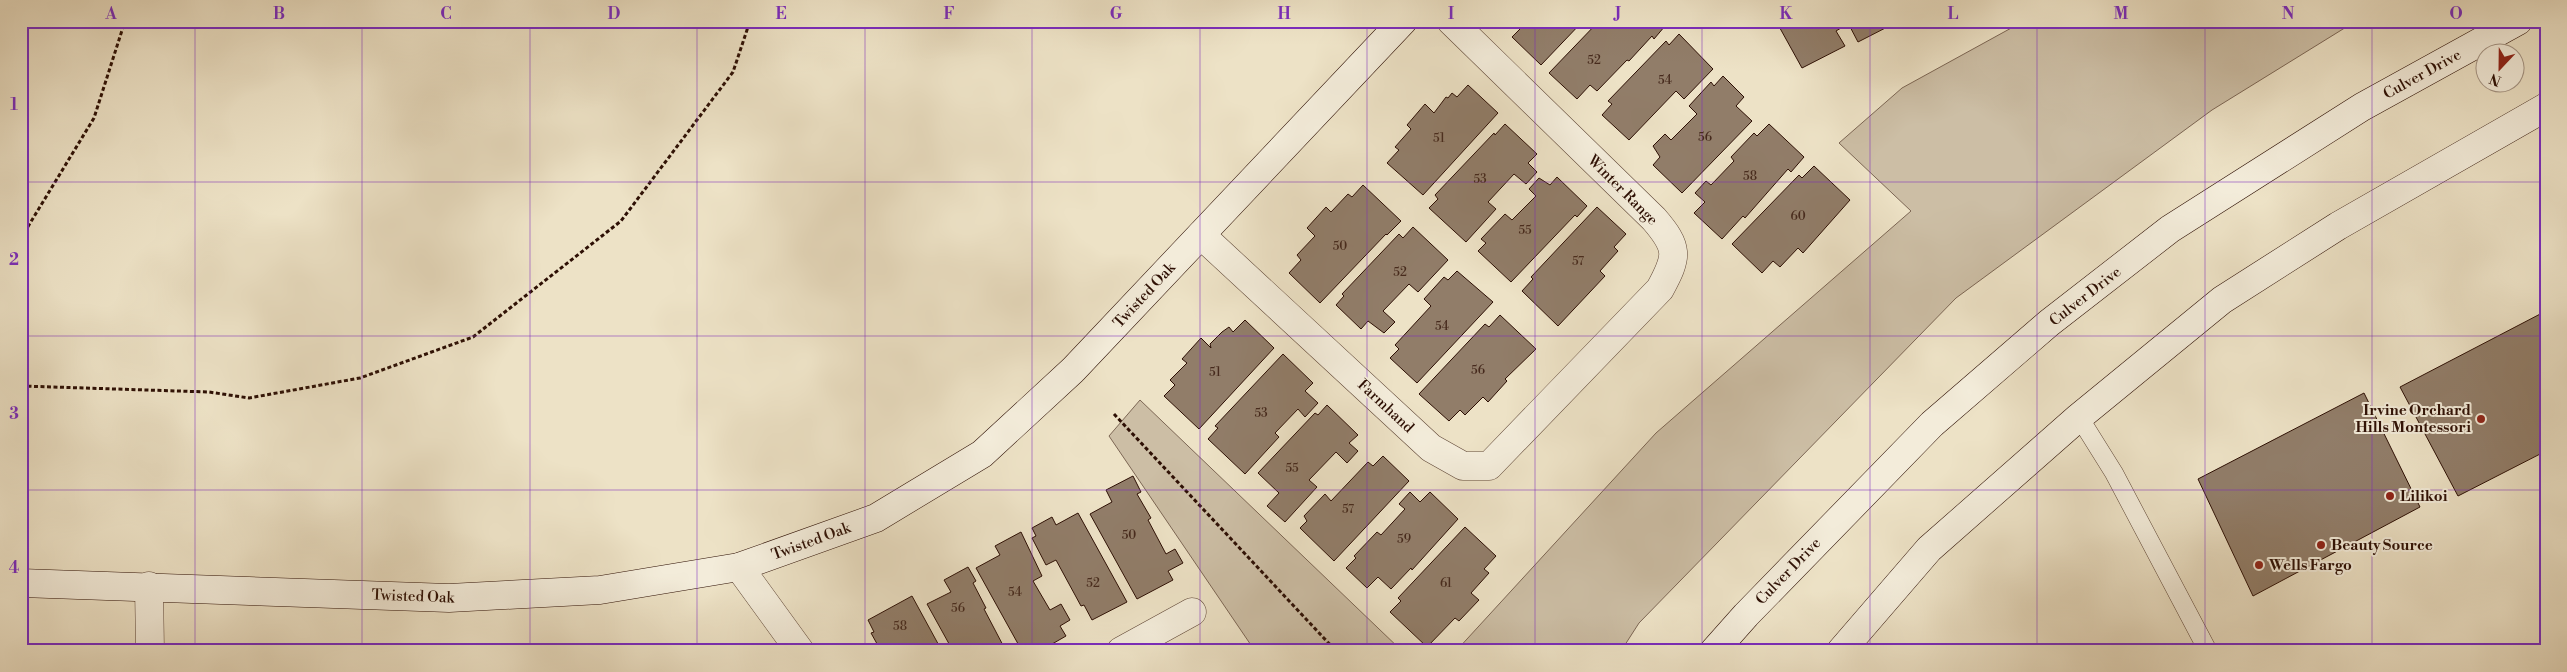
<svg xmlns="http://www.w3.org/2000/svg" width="2567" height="672" font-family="'Libre Bodoni',serif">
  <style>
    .green { fill: #ccbea5; stroke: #7c6654 }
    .building { fill: #917d69; stroke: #2d0f04 }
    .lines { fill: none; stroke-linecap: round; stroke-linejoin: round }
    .lane-casing { stroke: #5d4434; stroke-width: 19 }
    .street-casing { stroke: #5d4434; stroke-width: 29 }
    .secondary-casing { stroke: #2d0f04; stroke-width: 29 }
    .path { stroke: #2d0f04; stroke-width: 3; stroke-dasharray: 4 2.5; stroke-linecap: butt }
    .lane { stroke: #f3ecda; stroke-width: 18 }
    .street { stroke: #f3ecda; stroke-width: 28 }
    .secondary { stroke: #f3ecda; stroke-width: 28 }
    .grid { fill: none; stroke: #7b2cbf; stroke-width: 1; stroke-opacity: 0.55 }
    .poi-dot { fill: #8f2418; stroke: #f3ecda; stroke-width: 2 }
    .labels { text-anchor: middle; stroke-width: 4; stroke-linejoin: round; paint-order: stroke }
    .number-label { font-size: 12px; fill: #462a1d }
    .street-label { font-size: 15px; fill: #2d0f04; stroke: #f3ecda }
    .poi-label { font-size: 15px; font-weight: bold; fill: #2d0f04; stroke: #f3ecda; text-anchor: start }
    .neatline { fill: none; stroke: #7b2cbf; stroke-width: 2 }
    .grid-label { font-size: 16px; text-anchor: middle; font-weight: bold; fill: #7b2cbf }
  </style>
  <rect width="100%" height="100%" fill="#ede2c6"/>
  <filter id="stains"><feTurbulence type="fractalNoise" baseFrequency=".004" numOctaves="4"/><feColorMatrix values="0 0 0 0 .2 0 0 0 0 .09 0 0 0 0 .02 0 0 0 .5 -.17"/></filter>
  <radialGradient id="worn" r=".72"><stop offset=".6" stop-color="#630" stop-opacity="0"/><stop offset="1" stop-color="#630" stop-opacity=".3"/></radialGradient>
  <g class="green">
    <polygon points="2024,21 2356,21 2212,110 1956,298 1639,623 1621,651 1456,651 1656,433 1911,211 1839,143 1902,88"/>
    <polygon points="1140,400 1402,651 1255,651 1109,436"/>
  </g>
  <g class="building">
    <polygon points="1520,21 1583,21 1541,65 1512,37 1524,25"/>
    <polygon points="1599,21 1660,21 1665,26 1654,39 1652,36 1629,61 1627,60 1597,91 1590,85 1577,99 1549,73"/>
    <polygon points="1776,21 1837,21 1841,28 1836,31 1845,46 1802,68"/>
    <polygon points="1847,21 1899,21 1858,42"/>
    <polygon points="1679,34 1713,69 1684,99 1676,91 1629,140 1602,115 1612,104 1608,101 1666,41 1669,45"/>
    <polygon points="1723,76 1744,97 1736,106 1752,121 1682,193 1653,165 1660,157 1653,146 1665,134 1671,140 1697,114 1689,106 1711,82 1714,86"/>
    <polygon points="1468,85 1498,113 1423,195 1387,163 1399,150 1395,147 1411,129 1407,125 1425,104 1434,113 1446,97 1448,98 1452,93 1457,97"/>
    <polygon points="1505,124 1537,154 1528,163 1537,172 1526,184 1514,174 1488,202 1496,209 1466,242 1429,208 1438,199 1435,195 1494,133 1495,135"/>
    <polygon points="1769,124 1804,157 1791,172 1788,169 1745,218 1743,216 1722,239 1694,213 1705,202 1695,193 1706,181 1711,185 1734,161 1731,157 1754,133 1757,136"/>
    <polygon points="1814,166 1850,200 1803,253 1798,248 1780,267 1773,261 1762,273 1732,244 1799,175 1802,178"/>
    <polygon points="1557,177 1587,206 1577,217 1575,215 1511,282 1478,251 1486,243 1481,239 1505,214 1512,220 1536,196 1529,189 1539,178 1550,185"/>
    <polygon points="1363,185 1401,221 1387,235 1386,234 1320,303 1289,273 1301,260 1297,255 1315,236 1307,228 1326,207 1331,212 1348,194 1352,197"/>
    <polygon points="1597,207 1626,234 1614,247 1618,251 1600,271 1605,276 1558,326 1522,291 1533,279 1531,277"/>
    <polygon points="1413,227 1448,260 1418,292 1409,284 1383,311 1395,322 1384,333 1368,321 1361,329 1336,305 1344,296 1342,294 1399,234 1403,238"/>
    <polygon points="1457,271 1493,302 1417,383 1390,358 1399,349 1395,345 1431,306 1424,299 1444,277 1448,280"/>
    <polygon points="2546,311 2546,451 2458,496 2400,387"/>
    <polygon points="1500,315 1536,349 1505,379 1507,381 1488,402 1483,397 1465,415 1460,410 1449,421 1419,394 1485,324 1489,327"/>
    <polygon points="1245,320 1274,348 1199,429 1164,396 1175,385 1170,380 1187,363 1182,359 1201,338 1211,348 1210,344 1222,332 1229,327 1233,332"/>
    <polygon points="1283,354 1313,383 1305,391 1318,403 1305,417 1298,409 1275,433 1279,437 1245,474 1208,439 1218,428 1215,426"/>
    <polygon points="2364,393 2420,507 2253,596 2198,479"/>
    <polygon points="1327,405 1358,435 1349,443 1358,451 1347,463 1336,452 1309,480 1317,487 1285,522 1267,506 1279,493 1258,473 1315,413 1318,415"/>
    <polygon points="1383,456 1409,481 1334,561 1300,528 1307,521 1304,516 1325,494 1331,501 1368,462 1373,466"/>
    <polygon points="1133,476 1141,492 1137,494 1151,518 1148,520 1166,554 1175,549 1183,563 1168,571 1173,580 1137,599 1090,514 1112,502 1106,490"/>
    <polygon points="1410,492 1420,502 1430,492 1458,519 1412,570 1411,568 1391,589 1378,577 1367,588 1346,568 1356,558 1354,556 1377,532 1381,535 1405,509 1399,504"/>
    <polygon points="1078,513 1127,602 1092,620 1084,605 1081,606 1056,560 1046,565 1032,538 1036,536 1032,528 1052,517 1056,525"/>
    <polygon points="1465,527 1496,556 1484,569 1489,573 1471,593 1479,600 1459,621 1455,618 1427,647 1390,612 1401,601 1398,598"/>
    <polygon points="1021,532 1042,576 1033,581 1050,610 1061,604 1070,620 1060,626 1066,636 1040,651 1022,651 976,568 1000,555 995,546"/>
    <polygon points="968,567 976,581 973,583 986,608 984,609 1006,651 953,651 927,604 951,592 944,580"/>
    <polygon points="912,596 942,651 881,651 871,633 874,632 868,620"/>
  </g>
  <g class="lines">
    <defs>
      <polyline id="lane" points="2079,417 2114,473 2208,651"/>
      <g id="street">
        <path d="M1201,235L1431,448L1463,466H1489L1660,289C1678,256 1679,248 1654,219L1451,21"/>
        <polyline points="739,567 800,651"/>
        <polyline points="149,586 150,651"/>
        <polyline points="1121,651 1192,612"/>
      </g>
      <g id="secondary">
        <polyline points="21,583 449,598 600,590 739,567 876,518 982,454 1073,370 1403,21"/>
        <polyline points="1714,651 1746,615 1932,424 2049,323 2170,229 2362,107 2518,21"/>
        <polyline points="1841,651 1929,549 2079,417 2222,300 2338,226 2546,107"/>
      </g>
    </defs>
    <use href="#lane" class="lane-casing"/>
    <use href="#street" class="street-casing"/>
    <use href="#secondary" class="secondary-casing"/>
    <g class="path">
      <polyline points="21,238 94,118 125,21"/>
      <polyline points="21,386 209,392 249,398 360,378 473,337 621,221 733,72 750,21"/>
      <polyline points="1114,414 1336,651"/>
    </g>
    <use href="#lane" class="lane"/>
    <use href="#street" class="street"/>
    <use href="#secondary" class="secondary"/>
  </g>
  <path class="grid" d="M195,21V651M362,21V651M530,21V651M697,21V651M865,21V651M1032,21V651M1200,21V651M1367,21V651M1535,21V651M1702,21V651M1870,21V651M2037,21V651M2205,21V651M2372,21V651M21,182H2546M21,336H2546M21,490H2546"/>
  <g class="poi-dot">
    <circle cx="2481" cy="419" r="5"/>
    <circle cx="2390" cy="496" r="5"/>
    <circle cx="2321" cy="545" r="5"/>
    <circle cx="2259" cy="565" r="5"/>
  </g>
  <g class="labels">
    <g class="number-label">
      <text x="1594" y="64">52</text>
      <text x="1665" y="84">54</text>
      <text x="1705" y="141">56</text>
      <text x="1439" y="142">51</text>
      <text x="1750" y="180">58</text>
      <text x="1480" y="183">53</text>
      <text x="1798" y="220">60</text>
      <text x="1525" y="234">55</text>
      <text x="1340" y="250">50</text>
      <text x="1578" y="265">57</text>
      <text x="1400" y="276">52</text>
      <text x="1442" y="330">54</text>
      <text x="1478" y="374">56</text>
      <text x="1215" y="376">51</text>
      <text x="1261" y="417">53</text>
      <text x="1292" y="472">55</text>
      <text x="1348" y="513">57</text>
      <text x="1129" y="539">50</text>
      <text x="1404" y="543">59</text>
      <text x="1093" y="587">52</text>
      <text x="1446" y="587">61</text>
      <text x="1015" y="596">54</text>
      <text x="958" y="612">56</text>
      <text x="900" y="630">58</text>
    </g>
    <g class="street-label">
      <text transform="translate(2422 74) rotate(-29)" y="5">Culver Drive</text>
      <text transform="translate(1623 190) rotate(45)" y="5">Winter Range</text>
      <text transform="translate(1144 295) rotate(-47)" y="5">Twisted Oak</text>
      <text transform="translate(2085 296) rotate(-38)" y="5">Culver Drive</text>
      <text transform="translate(1386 406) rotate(43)" y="5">Farmhand</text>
      <text transform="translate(811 541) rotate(-20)" y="5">Twisted Oak</text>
      <text transform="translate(1788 571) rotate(-46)" y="5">Culver Drive</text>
      <text transform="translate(413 596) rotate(2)" y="5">Twisted Oak</text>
    </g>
    <g class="poi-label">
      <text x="2471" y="415" text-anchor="end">Irvine Orchard<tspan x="2471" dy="17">Hills Montessori</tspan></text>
      <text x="2400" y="501">Lilikoi</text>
      <text x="2331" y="550">Beauty Source</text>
      <text x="2269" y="570">Wells Fargo</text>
    </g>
  </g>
  <rect width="2567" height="672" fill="none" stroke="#ede2c6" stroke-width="55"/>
  <g transform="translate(2500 68) rotate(202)"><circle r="24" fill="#f3ecda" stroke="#a49484"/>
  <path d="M0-4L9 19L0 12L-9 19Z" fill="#8f2418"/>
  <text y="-8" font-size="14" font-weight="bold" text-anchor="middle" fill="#2d0f04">N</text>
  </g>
  <rect x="28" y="28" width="2512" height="616" class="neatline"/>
  <g class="grid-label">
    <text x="111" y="19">A</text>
    <text x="279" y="19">B</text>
    <text x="446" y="19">C</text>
    <text x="614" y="19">D</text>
    <text x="781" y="19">E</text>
    <text x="949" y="19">F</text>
    <text x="1116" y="19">G</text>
    <text x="1284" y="19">H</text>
    <text x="1451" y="19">I</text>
    <text x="1618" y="19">J</text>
    <text x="1786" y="19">K</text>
    <text x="1953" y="19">L</text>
    <text x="2121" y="19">M</text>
    <text x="2288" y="19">N</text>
    <text x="2456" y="19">O</text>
    <text x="14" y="110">1</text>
    <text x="14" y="265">2</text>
    <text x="14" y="419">3</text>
    <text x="14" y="573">4</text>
  </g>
  <rect width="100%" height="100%" filter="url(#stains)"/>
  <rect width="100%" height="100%" fill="url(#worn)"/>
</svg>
